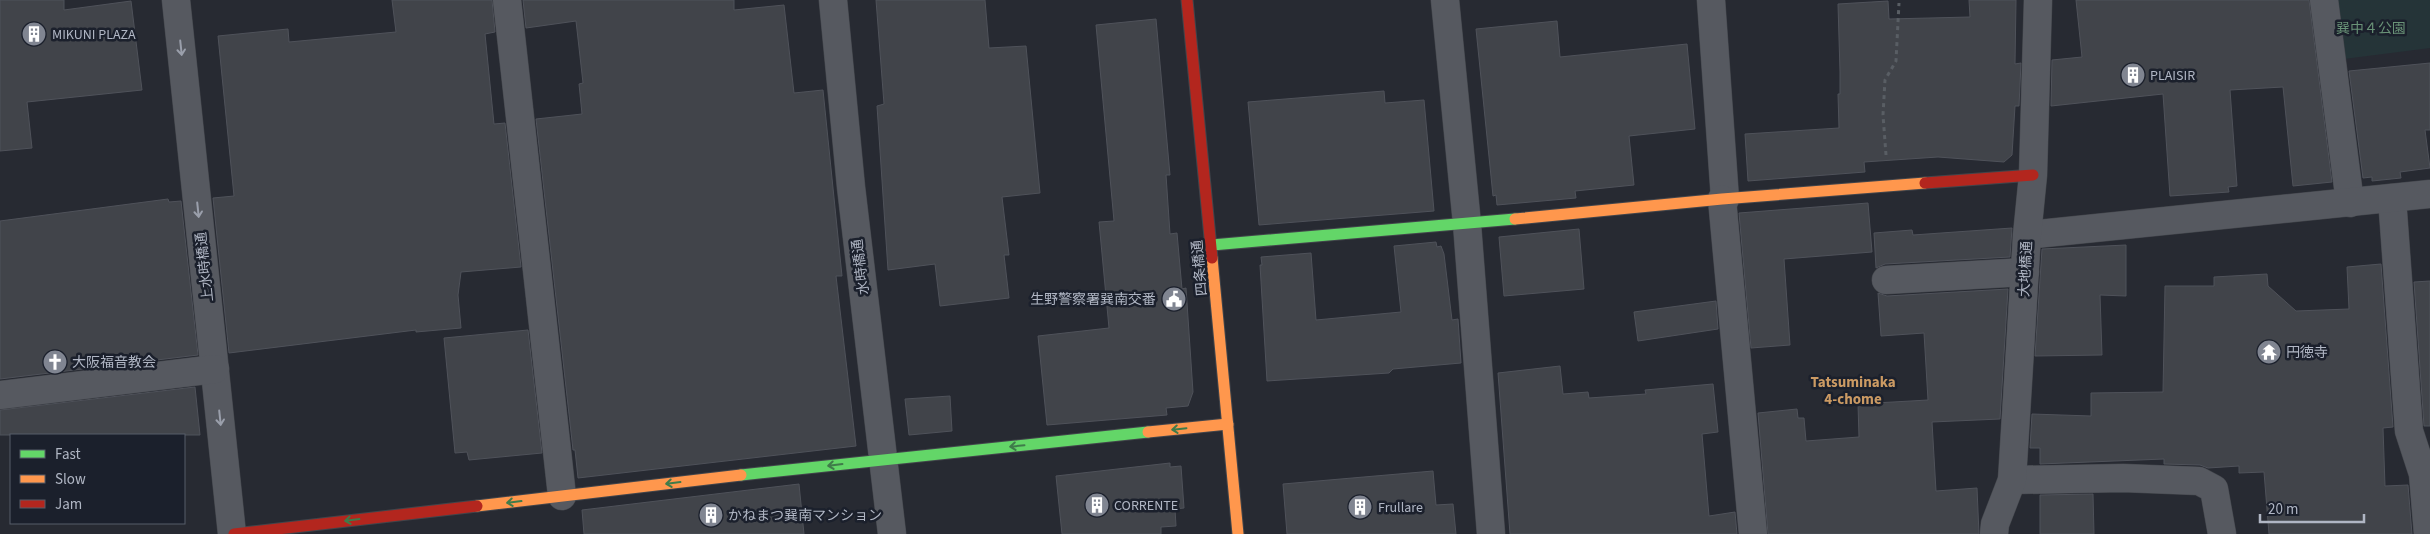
<svg xmlns="http://www.w3.org/2000/svg" width="2430" height="534" font-family="'Source Sans 3','Noto Sans JP',sans-serif">
  <style>
    .green { fill: #253438 }
    .building { fill: #41444a; stroke: #4f525a }
    .lines { fill: none; stroke-linecap: round; stroke-linejoin: round }
    .street-casing { stroke: #42454b; stroke-width: 29 }
    .fast-casing { stroke: #42454b; stroke-width: 13 }
    .slow-casing { stroke: #42454b; stroke-width: 13 }
    .jam-casing { stroke: #42454b; stroke-width: 13 }
    .path { stroke: #595e64; stroke-width: 3; stroke-dasharray: 4 4; stroke-linecap: butt }
    .street { stroke: #565960; stroke-width: 28 }
    .fast { stroke: #63d668; stroke-width: 11 }
    .slow { stroke: #ff974d; stroke-width: 11 }
    .jam { stroke: #b3261e; stroke-width: 11 }
    .oneway { stroke: #9a9fab }
    .oneway2 { stroke: #3f7b4a }
    .labels { text-anchor: middle; stroke-width: 5; stroke-linejoin: round; paint-order: stroke }
    .park-label { font-size: 14px; fill: #699277; stroke: #1b202c }
    .poi-label { font-size: 14px; fill: #b0b6c4; stroke: #1b202c; text-anchor: start }
    .street-label { font-size: 14px; fill: #b0b6c4; stroke: #1b202c }
    .neighbourhood-label { font-size: 15px; font-weight: bold; fill: #cb9a63; stroke: #1b202c }
  </style>
  <rect width="100%" height="100%" fill="#272a32"/>
  <polygon class="green" points="2337,0 2430,0 2430,48 2344,59"/>
  <g class="building">
    <polygon points="0,0 64,0 64,10 131,1 142,90 27,102 32,148 0,151"/>
    <polygon points="392,0 492,0 495,32 485,34 494,124 505,123 521,267 461,272 458,295 461,328 416,332 416,330 229,353 213,198 234,196 218,36 288,29 289,42 396,32"/>
    <polygon points="523,0 734,0 734,10 784,5 794,93 823,90 842,276 836,276 856,446 578,478 575,450 573,450 536,119 582,114 579,84 583,83 576,21 526,28"/>
    <polygon points="876,0 985,0 989,48 1026,46 1040,193 1002,197 1009,255 1004,255 1009,298 940,306 935,264 888,270 877,106 884,104"/>
    <polygon points="1969,0 2016,0 2015,64 2021,63 2019,106 2015,106 2012,155 2004,162 1938,157 1864,162 1865,172 1748,181 1745,134 1839,128 1838,94 1840,94 1840,72 1838,4 1888,1 1889,19 1970,17"/>
    <polygon points="2076,0 2309,0 2332,182 2293,186 2283,87 2230,90 2237,186 2228,187 2229,192 2170,196 2163,94 2051,106 2052,60 2082,57"/>
    <polygon points="1156,19 1170,175 1166,175 1170,234 1177,233 1182,289 1186,288 1193,392 1188,406 1166,408 1167,415 1047,425 1038,336 1109,328 1099,222 1114,221 1096,25"/>
    <polygon points="1557,21 1560,57 1687,44 1695,129 1629,136 1634,185 1575,191 1576,198 1497,205 1496,195 1493,196 1476,29"/>
    <polygon points="2430,63 2430,130 2425,130 2430,168 2400,172 2401,178 2372,181 2372,177 2363,178 2349,71"/>
    <polygon points="1384,91 1385,103 1424,100 1434,211 1259,225 1248,102"/>
    <polygon points="168,199 169,202 181,201 198,355 0,379 0,221"/>
    <polygon points="1868,203 1872,252 1784,259 1790,345 1751,348 1739,213"/>
    <polygon points="2012,228 2010,257 1885,264 1876,268 1874,233 1912,230 1913,235"/>
    <polygon points="1579,229 1584,289 1504,296 1499,237"/>
    <polygon points="1436,242 1437,247 1441,246 1444,254 1452,320 1458,319 1461,363 1393,369 1389,373 1267,381 1260,265 1262,265 1261,257 1311,253 1316,320 1401,312 1394,246"/>
    <polygon points="2126,245 2126,296 2100,295 2102,355 2035,356 2042,249"/>
    <polygon points="2381,264 2393,427 2383,428 2385,486 2408,485 2412,534 2269,534 2264,472 2239,473 2239,466 2208,468 2200,465 2164,464 2164,459 2040,464 2040,448 2030,448 2032,414 2091,416 2091,393 2163,392 2165,286 2214,286 2214,277 2267,274 2268,286 2296,311 2349,309 2347,267"/>
    <polygon points="2430,281 2430,426 2424,426 2414,282"/>
    <polygon points="2008,289 2000,419 1932,422 1936,491 1977,488 1979,534 1768,534 1758,413 1797,409 1798,418 1804,418 1806,441 1859,437 1858,404 1928,400 1924,333 1881,336 1878,293 1887,296"/>
    <polygon points="1716,301 1718,329 1638,341 1634,312"/>
    <polygon points="528,330 542,453 469,460 467,452 455,453 444,338"/>
    <polygon points="1560,366 1563,394 1588,392 1589,398 1646,394 1645,390 1713,384 1718,432 1702,434 1709,516 1735,512 1737,534 1510,534 1498,373"/>
    <polygon points="195,387 200,435 0,435 0,410"/>
    <polygon points="950,396 952,431 909,435 905,399"/>
    <polygon points="1170,463 1170,467 1181,466 1184,508 1175,509 1176,526 1161,527 1161,534 1062,534 1056,476"/>
    <polygon points="1433,471 1436,505 1453,504 1456,534 1287,534 1283,484"/>
    <polygon points="799,484 804,534 584,534 582,510"/>
    <polygon points="2093,494 2094,534 2040,534 2040,495"/>
  </g>
  <g class="lines">
    <defs>
      <g id="street">
        <polyline points="176,0 232,534"/>
        <polyline points="507,0 562,496"/>
        <polyline points="833,0 851,187 892,534"/>
        <polyline points="1445,0 1467,224 1491,534"/>
        <polyline points="1711,0 1725,199"/>
        <polyline points="2324,0 2350,203"/>
        <polyline points="2392,198 2409,431 2423,474 2428,534"/>
        <polyline points="1722,199 1753,534"/>
        <polyline points="2027,235 2430,194"/>
        <polyline points="1886,280 2025,272"/>
        <polyline points="0,395 215,369"/>
        <polyline points="2012,480 2123,478 2199,481 2214,489 2222,534"/>
        <polyline points="1994,534 1995,524 2012,480 2027,235 2033,175 2038,0"/>
      </g>
      <g id="fast">
        <polyline points="1212,245 1515,219"/>
        <polyline points="741,475 1148,432"/>
      </g>
      <g id="slow">
        <polyline points="1515,219 1722,199 1925,183"/>
        <polyline points="1212,258 1238,534"/>
        <polyline points="1148,432 1228,424"/>
        <polyline points="477,506 741,475"/>
      </g>
      <g id="jam">
        <polyline points="1187,0 1212,258"/>
        <polyline points="1925,183 2033,175"/>
        <polyline points="234,534 477,506"/>
      </g>
    </defs>
    <use href="#street" class="street-casing"/>
    <use href="#fast" class="fast-casing"/>
    <use href="#slow" class="slow-casing"/>
    <use href="#jam" class="jam-casing"/>
    <polyline class="path" points="1886,155 1883,115 1885,80 1896,61 1899,3"/>
    <use href="#street" class="street"/>
    <use href="#fast" class="fast"/>
    <use href="#slow" class="slow"/>
    <use href="#jam" class="jam"/>
  </g>
  <defs><path id="oneway-shaft" d="M-6 0H5M1.5-3L5.5 0L1.5 3" fill="none" stroke-width="1.6" stroke-linecap="round" stroke-linejoin="round" transform="scale(1.25)"/></defs>
  <g class="oneway">
    <use href="#oneway-shaft" transform="translate(181 48) rotate(84)"/>
    <use href="#oneway-shaft" transform="translate(198 210) rotate(84)"/>
    <use href="#oneway-shaft" transform="translate(220 418) rotate(84)"/>
  </g>
  <g class="oneway2">
    <use href="#oneway-shaft" transform="translate(1179 429) rotate(174)"/>
    <use href="#oneway-shaft" transform="translate(1017 446) rotate(174)"/>
    <use href="#oneway-shaft" transform="translate(835 465) rotate(173)"/>
    <use href="#oneway-shaft" transform="translate(673 483) rotate(173)"/>
    <use href="#oneway-shaft" transform="translate(514 502) rotate(173)"/>
    <use href="#oneway-shaft" transform="translate(352 520) rotate(173)"/>
  </g>
  <defs>
    <symbol id="building-disc" viewBox="-11 -11 22 22"><circle r="9.5" fill="#808591" stroke="#1b202c"/><path d="M-4-6H4V6H1V3H-1V6H-4ZM-2.5-4.3h1.7v1.8h-1.7ZM.8-4.3h1.7v1.8H.8ZM-2.5-1h1.7V.8h-1.7ZM.8-1h1.7V.8H.8Z" fill="#fff"/></symbol>
    <symbol id="civic-disc" viewBox="-11 -11 22 22"><circle r="9.5" fill="#808591" stroke="#1b202c"/><path d="M-.6-6.5H3V-4.5H.6V-3L4-1V1h2V6H-6V1h2V-1L-.6-3ZM-1.2 2.5V6h2.4V2.5Z" fill="#fff"/></symbol>
    <symbol id="temple-disc" viewBox="-11 -11 22 22"><circle r="9.5" fill="#808591" stroke="#1b202c"/><path d="M0-6L5-2H3V0L6.5 2.5H4V6H1.5V3h-3V6H-4V2.5H-6.5L-3 0V-2H-5Z" fill="#fff"/></symbol>
    <symbol id="church-disc" viewBox="-11 -11 22 22"><circle r="9.5" fill="#808591" stroke="#1b202c"/><path d="M-1.2-6h2.4v3.5h3.3v2.4h-3.3V6h-2.4V-.1h-3.3v-2.4h3.3Z" fill="#fff"/></symbol>
  </defs>
  <g fill-rule="evenodd">
    <use href="#building-disc" x="20" y="20" width="28" height="28"/>
    <use href="#building-disc" x="2119" y="61" width="28" height="28"/>
    <use href="#civic-disc" x="1160" y="285" width="28" height="28"/>
    <use href="#temple-disc" x="2255" y="338" width="28" height="28"/>
    <use href="#church-disc" x="41" y="348" width="28" height="28"/>
    <use href="#building-disc" x="1083" y="491" width="28" height="28"/>
    <use href="#building-disc" x="1346" y="493" width="28" height="28"/>
    <use href="#building-disc" x="697" y="501" width="28" height="28"/>
  </g>
  <g class="labels">
    <g class="park-label">
      <text x="2371" y="33">巽中４公園</text>
    </g>
    <g class="poi-label">
      <text x="52" y="39">MIKUNI PLAZA</text>
      <text x="2150" y="80">PLAISIR</text>
      <text x="1156" y="304" text-anchor="end">生野警察署巽南交番</text>
      <text x="2286" y="357">円徳寺</text>
      <text x="72" y="367">大阪福音教会</text>
      <text x="1114" y="510">CORRENTE</text>
      <text x="1378" y="512">Frullare</text>
      <text x="728" y="520">かねまつ巽南マンション</text>
    </g>
    <g class="street-label">
      <text transform="translate(204 267) rotate(-96)" y="5">上水時橋通</text>
      <text transform="translate(860 267) rotate(-97)" y="5">水時橋通</text>
      <text transform="translate(1199 268) rotate(-95)" y="5">四条橋通</text>
      <text transform="translate(2025 269) rotate(-87)" y="5">大地橋通</text>
    </g>
    <g class="neighbourhood-label">
      <text x="1853" y="387">Tatsuminaka<tspan x="1853" dy="17">4-chome</tspan></text>
    </g>
  </g>
  <rect x="10" y="434" width="175" height="90" fill="#1b202c" stroke="#575c69"/>
  <rect x="20" y="450" width="25" height="8" fill="#63d668" stroke="#575c69"/>
  <text x="55" y="459" font-size="15" fill="#b0b6c4">Fast</text>
  <rect x="20" y="475" width="25" height="8" fill="#ff974d" stroke="#575c69"/>
  <text x="55" y="484" font-size="15" fill="#b0b6c4">Slow</text>
  <rect x="20" y="500" width="25" height="8" fill="#b3261e" stroke="#575c69"/>
  <text x="55" y="509" font-size="15" fill="#b0b6c4">Jam</text>
  <path d="M2260 514v8h104v-8" fill="none" stroke="#b0b6c4" stroke-width="2.5"/>
  <text x="2268" y="514" font-size="15" fill="#b0b6c4" stroke="#1b202c" stroke-width="4" paint-order="stroke">20 m</text>
</svg>
